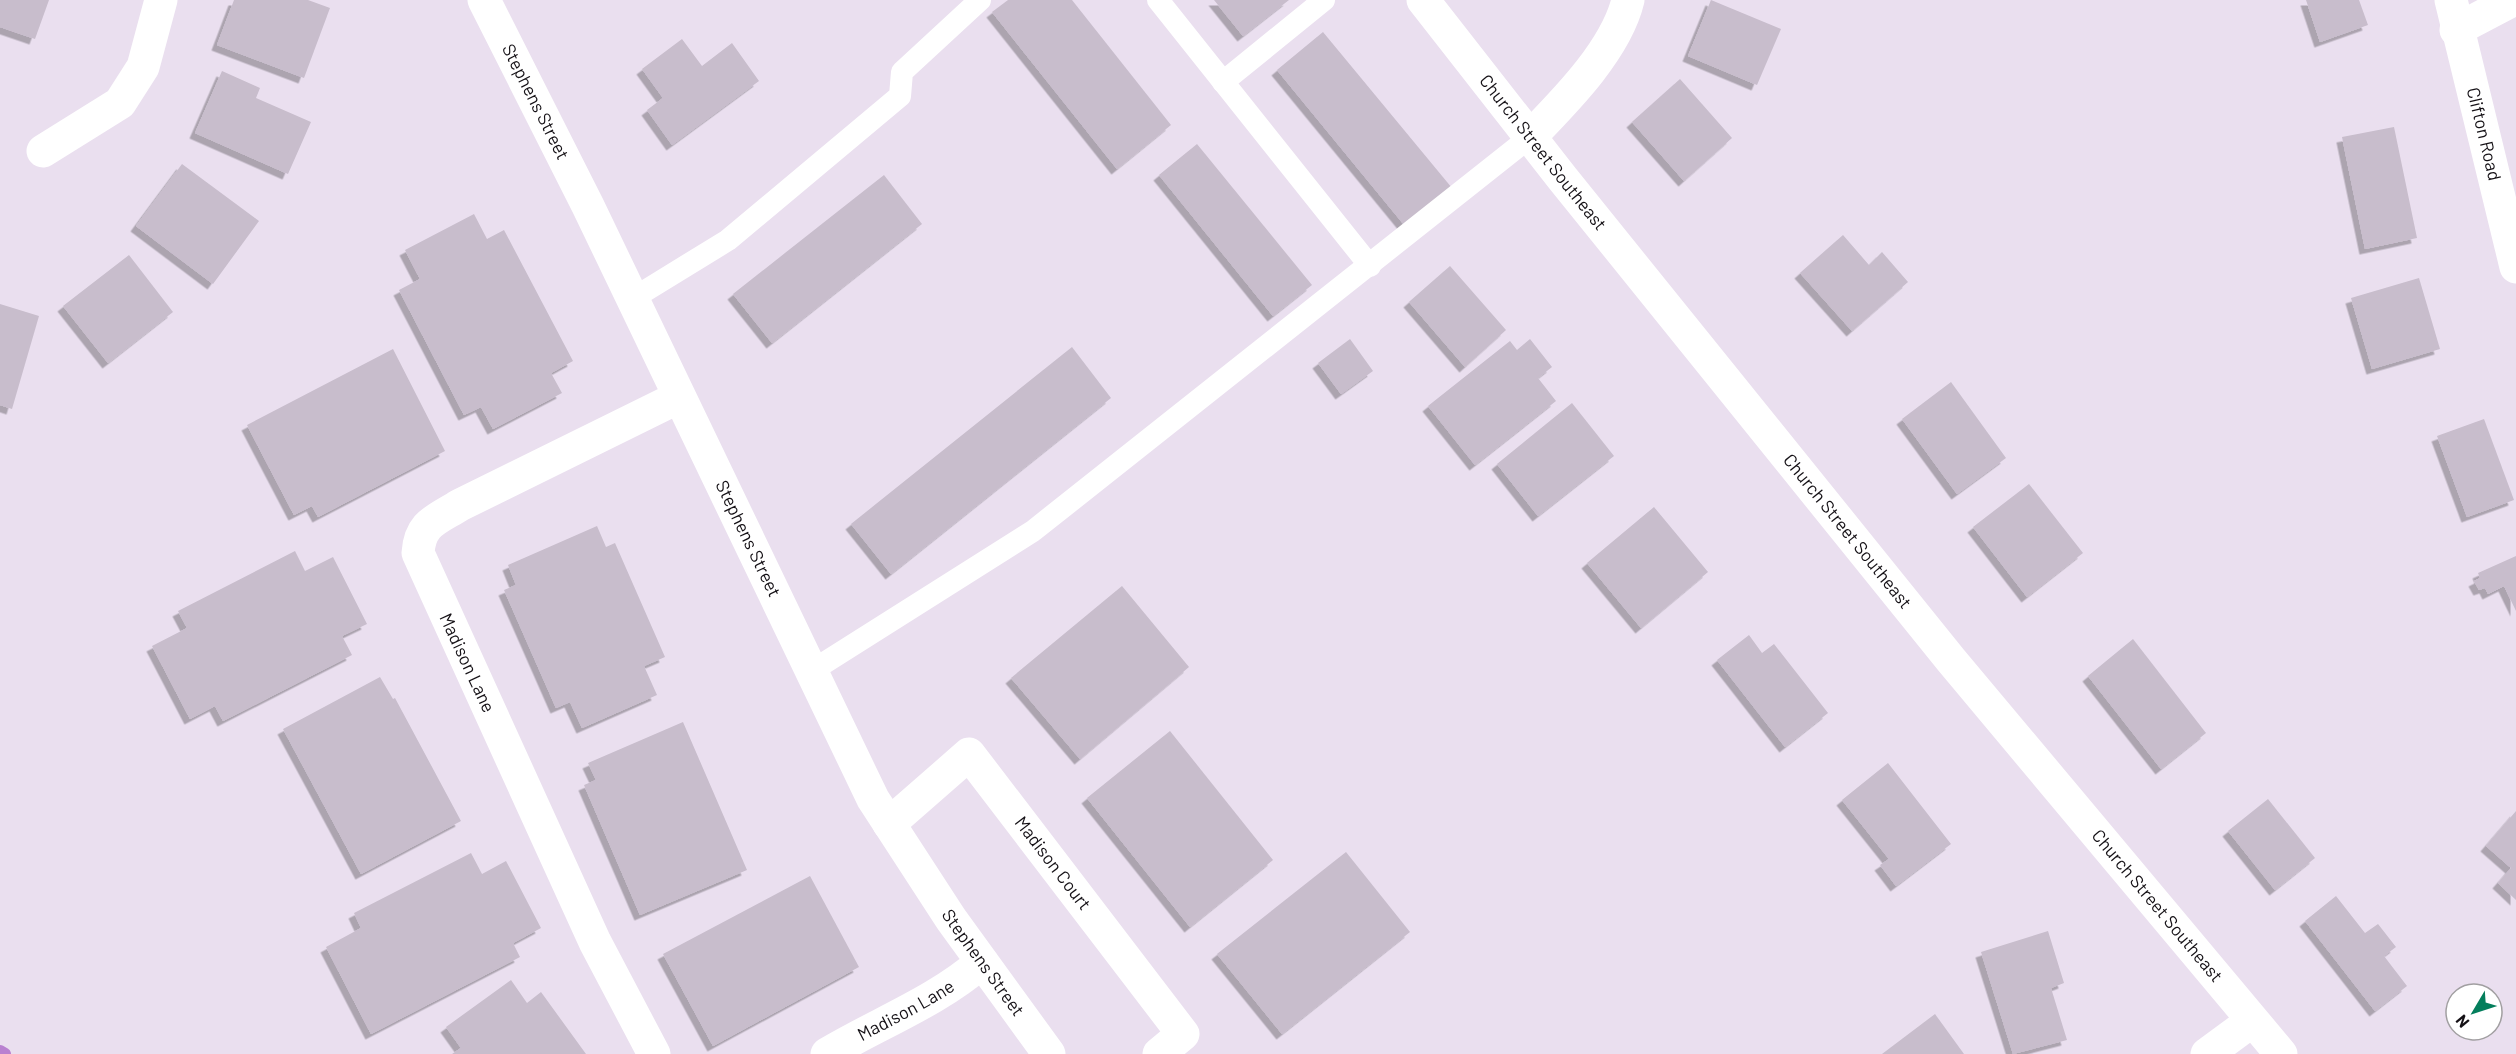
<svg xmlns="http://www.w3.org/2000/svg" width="2516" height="1054" font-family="Barlow,sans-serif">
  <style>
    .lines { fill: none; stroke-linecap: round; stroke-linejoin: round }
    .stream { stroke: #b981d0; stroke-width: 12 }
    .building { fill: #c8bdcc; filter: url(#shadow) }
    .service { stroke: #fff; stroke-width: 22 }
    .minor { stroke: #fff; stroke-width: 33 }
    .tertiary { stroke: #fff; stroke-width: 33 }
    .labels { text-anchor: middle; stroke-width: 4.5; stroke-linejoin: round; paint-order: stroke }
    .street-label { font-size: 18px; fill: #141015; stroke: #fff }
  </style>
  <defs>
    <filter id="shadow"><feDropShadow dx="-5.5" dy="5.5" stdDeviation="0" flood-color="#0004"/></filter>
  </defs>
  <rect width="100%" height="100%" fill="#eadfef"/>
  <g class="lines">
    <polyline class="stream" points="0,1051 5,1054"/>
  </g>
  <g class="building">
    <polygon points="0,0 49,0 35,39 0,27"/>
    <polygon points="234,0 308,0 330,8 304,78 217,45"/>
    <polygon points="1008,0 1072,0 1171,125 1117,169 992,12"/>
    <polygon points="1214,0 1289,0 1243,36"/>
    <polygon points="1711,0 1781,29 1757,85 1688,56"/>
    <polygon points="2306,0 2359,0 2368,25 2320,42"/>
    <polygon points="1323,32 1452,188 1405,226 1277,70"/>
    <polygon points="682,39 702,66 732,43 759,81 672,145 647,110 663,98 642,69"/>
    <polygon points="222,71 260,88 256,98 311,122 288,174 195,133"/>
    <polygon points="1680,79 1732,138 1684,181 1632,122"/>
    <polygon points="2394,127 2417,238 2365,249 2342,137"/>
    <polygon points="1197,144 1312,285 1273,316 1159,175"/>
    <polygon points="182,164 259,221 213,284 136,226"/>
    <polygon points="884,175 922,224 772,343 733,294"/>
    <polygon points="474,214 487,239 504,230 573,361 551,373 562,393 493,429 481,407 464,415 399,290 420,279 405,250"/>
    <polygon points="1843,235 1869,265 1882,252 1908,282 1852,331 1800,273"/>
    <polygon points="129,255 173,312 108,363 63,306"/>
    <polygon points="1450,266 1506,330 1465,367 1409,302"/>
    <polygon points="2419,278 2440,349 2372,369 2351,298"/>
    <polygon points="0,304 39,316 12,409 0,405"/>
    <polygon points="1350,339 1373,371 1341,394 1318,363"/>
    <polygon points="1530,339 1552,367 1538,378 1556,401 1475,465 1428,406 1510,341 1517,350"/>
    <polygon points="1072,347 1111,398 891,574 851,524"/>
    <polygon points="393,349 445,451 318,517 312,506 294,515 247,425"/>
    <polygon points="1951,382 2006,458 1957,494 1902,419"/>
    <polygon points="1572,403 1614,456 1538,516 1497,464"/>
    <polygon points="2484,419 2514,500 2467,517 2437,436"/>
    <polygon points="2029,484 2083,553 2027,597 1973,527"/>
    <polygon points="1654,507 1708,572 1641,628 1587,563"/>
    <polygon points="597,526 606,547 615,543 665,657 644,666 657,695 582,728 570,702 556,708 504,590 516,585 508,565"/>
    <polygon points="295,551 305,571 333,557 367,624 342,636 352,655 223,721 215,706 190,719 152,646 187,628 178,611"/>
    <polygon points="2516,556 2516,611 2504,586 2488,594 2485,588 2479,590 2474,581 2480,578 2478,573"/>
    <polygon points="1122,586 1189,667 1080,759 1011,678"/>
    <polygon points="1749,635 1762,653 1774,644 1828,713 1785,747 1717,660"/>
    <polygon points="2133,639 2206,733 2161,769 2088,676"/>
    <polygon points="380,677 393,699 395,698 461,821 361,874 283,729"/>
    <polygon points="683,722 747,870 640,915 584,785 596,780 588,763"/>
    <polygon points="1170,731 1273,860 1190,927 1087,798"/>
    <polygon points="1888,763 1951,844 1896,886 1880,865 1889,859 1842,800"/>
    <polygon points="2268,799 2315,858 2275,890 2228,831"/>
    <polygon points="2516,811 2516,900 2498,883 2511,868 2486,846"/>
    <polygon points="1346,852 1410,932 1282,1034 1217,954"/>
    <polygon points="471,853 482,874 506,861 541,928 513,943 520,957 371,1034 326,947 361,928 354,913"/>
    <polygon points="810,876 859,967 713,1046 663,954"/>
    <polygon points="2336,896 2365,933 2378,924 2396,947 2384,956 2407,986 2375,1011 2305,921"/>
    <polygon points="2048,931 2064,983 2051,988 2067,1040 2013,1054 1981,952"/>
    <polygon points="511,980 527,1003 541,992 586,1054 452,1054 461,1048 446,1027"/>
    <polygon points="1935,1014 1964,1054 1882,1054"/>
  </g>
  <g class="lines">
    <g class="service">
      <polyline points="1158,0 1370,266"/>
      <polyline points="1223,82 1324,0"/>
      <polyline points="632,299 728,240 900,96 902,72 980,0"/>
      <polyline points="810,672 1033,531 1530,137"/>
    </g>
    <g class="minor">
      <path id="s1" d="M484,0L588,206L873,799L951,919L1049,1054"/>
      <path id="s2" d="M2451,0L2516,267"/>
      <polyline points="2456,30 2513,0"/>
      <path d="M1530,137C1565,101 1616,50 1628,0"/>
      <polyline points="43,151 120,103 143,67 161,0"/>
      <path id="s3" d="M889,824L969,754L1183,1034L1159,1054"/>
      <path d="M654,1054L595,942L418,553C420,523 436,520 460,505L679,397"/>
      <path id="s4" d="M827,1054C879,1023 936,1002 982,962"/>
      <polyline points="2207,1054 2252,1021"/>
    </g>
    <path class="tertiary" id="s5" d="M1423,0L1563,179L1951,660L2281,1054"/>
  </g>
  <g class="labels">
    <g class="street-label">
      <text dy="6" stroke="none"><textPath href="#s1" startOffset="114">Stephens Street</textPath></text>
      <text dy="6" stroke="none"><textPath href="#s2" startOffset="138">Clifton Road</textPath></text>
      <text dy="6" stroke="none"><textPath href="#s5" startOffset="194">Church Street Southeast</textPath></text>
      <text dy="6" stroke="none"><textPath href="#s5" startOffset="680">Church Street Southeast</textPath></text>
      <text dy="6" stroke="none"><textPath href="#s1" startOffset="600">Stephens Street</textPath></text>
      <text transform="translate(467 663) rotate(65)" y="6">Madison Lane</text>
      <text dy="6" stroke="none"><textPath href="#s3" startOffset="244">Madison Court</textPath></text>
      <text dy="6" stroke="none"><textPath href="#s5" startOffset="1166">Church Street Southeast</textPath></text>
      <text dy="6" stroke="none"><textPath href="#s1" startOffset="1086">Stephens Street</textPath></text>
      <text dy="6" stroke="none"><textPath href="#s4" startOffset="90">Madison Lane</textPath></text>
    </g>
  </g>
  <g transform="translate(2474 1012) rotate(231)"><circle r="28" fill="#ffffff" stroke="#a19fa1" stroke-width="1.5"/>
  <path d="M0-4.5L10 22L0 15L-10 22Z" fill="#047e5c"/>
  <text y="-9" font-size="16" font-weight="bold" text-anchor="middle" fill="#141015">N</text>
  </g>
</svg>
